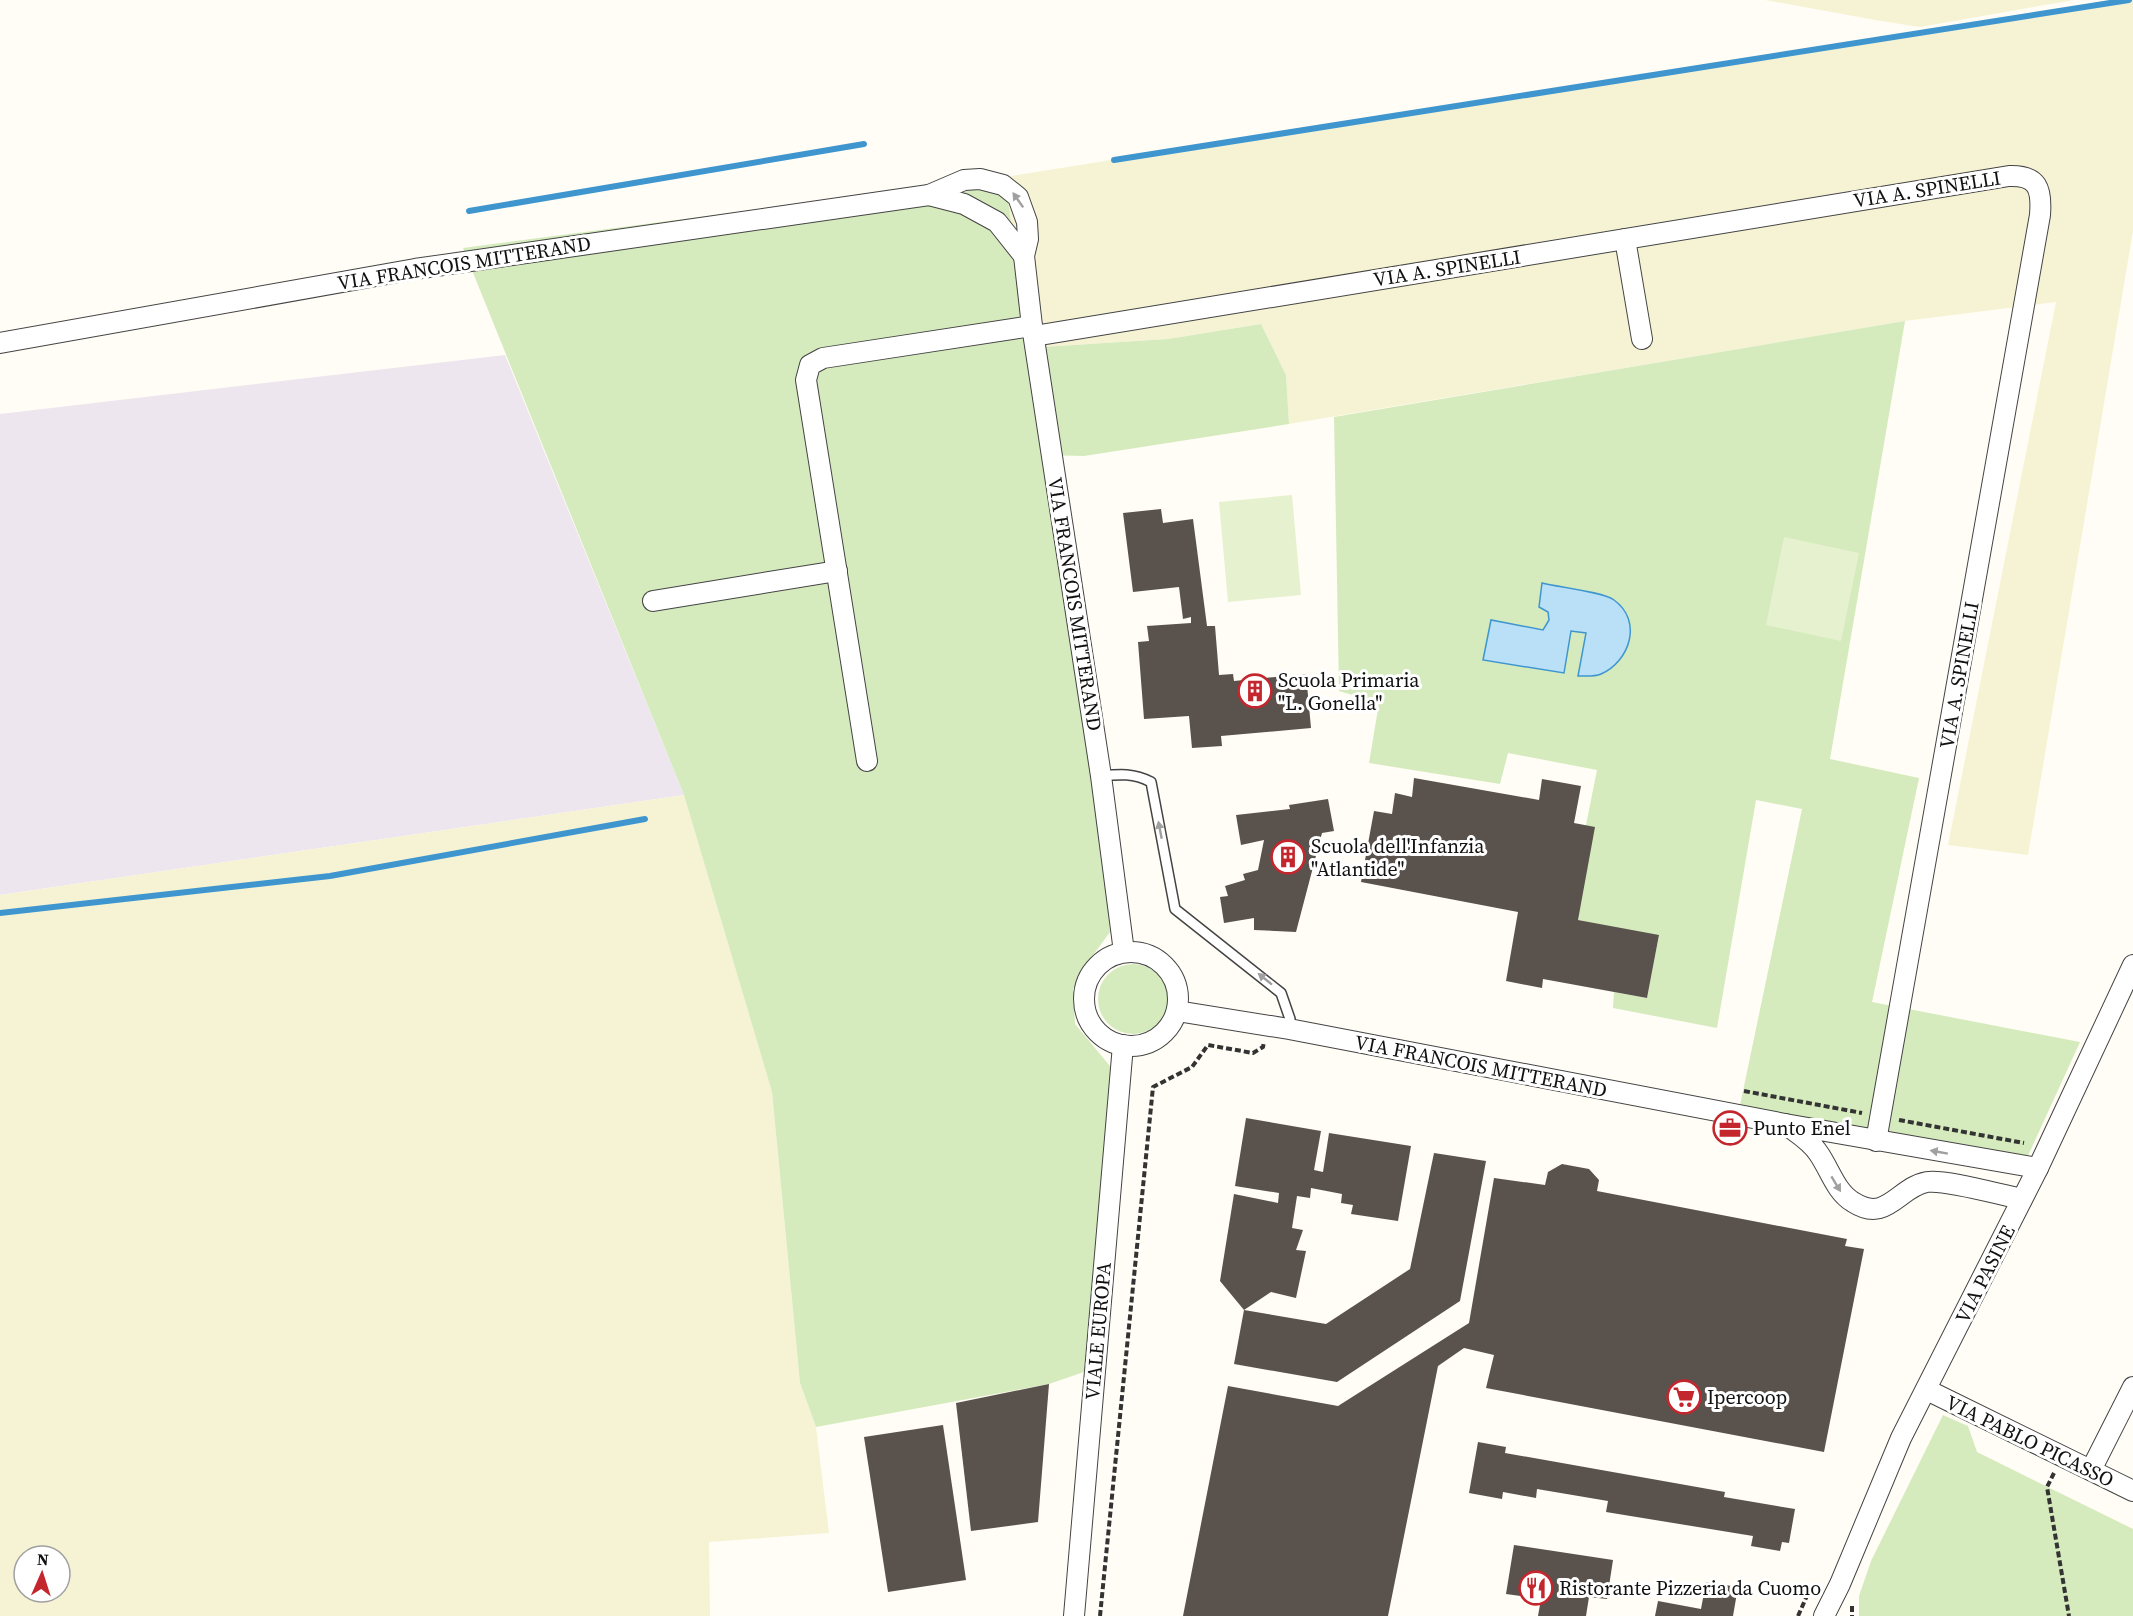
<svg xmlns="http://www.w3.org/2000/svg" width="2133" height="1616" font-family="'Source Serif 4',serif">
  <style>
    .industrial { fill: #eee6ef }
    .farmland { fill: #f6f3d4; fill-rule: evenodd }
    .green { fill: #d5ebbd }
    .pitch { fill: #e6f2cf }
    .water { fill: #b9e0f7; stroke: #3f96cf; stroke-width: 1.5 }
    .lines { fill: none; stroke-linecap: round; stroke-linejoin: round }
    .stream { stroke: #3f96cf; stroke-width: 6 }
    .building { fill: #5a524d }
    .service-casing { stroke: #444; stroke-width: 12 }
    .minor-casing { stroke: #444; stroke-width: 22 }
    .path { stroke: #333; stroke-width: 4; stroke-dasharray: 6 3; stroke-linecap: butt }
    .service { stroke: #fff; stroke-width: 9 }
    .minor { stroke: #fff; stroke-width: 20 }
    .oneway { fill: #a0a0a0 }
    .labels { text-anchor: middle; stroke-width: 6; stroke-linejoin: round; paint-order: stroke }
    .street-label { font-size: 20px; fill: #111; stroke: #fff }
    .poi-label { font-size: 20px; fill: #111; stroke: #fff; text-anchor: start }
  </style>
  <rect width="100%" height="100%" fill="#fffdf5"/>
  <polygon class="industrial" points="505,355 684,795 0,895 0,414"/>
  <g class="farmland">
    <polygon points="1765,0 2074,0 1920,27 1875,20"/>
    <polygon points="2111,0 2133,0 2133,231 2028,855 1948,845 2056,302 1905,321 1289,424 1286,375 1261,324 1168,339 1026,348 1005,177"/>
    <path d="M684,795L772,1092L800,1383L816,1427L829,1533L709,1542L710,1616H0V895ZM24,1556H60V1592H24Z"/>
  </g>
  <g class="green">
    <polygon points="1005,177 1027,348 1168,339 1261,324 1286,375 1289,424 1084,456 1042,455 1094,763 1110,932 1088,962 1073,989 1075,1024 1119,1077 1084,1372 1049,1384 816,1427 800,1383 772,1092 684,795 463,248"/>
    <polygon points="1905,321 1830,759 1919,778 1872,1002 2080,1042 2026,1160 1739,1110 1802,809 1756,800 1717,1028 1613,1008 1614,992 1647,998 1659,936 1578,920 1586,825 1597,770 1508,753 1500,784 1369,763 1379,703 1339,691 1334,417"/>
    <circle cx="1133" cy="999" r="35"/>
    <polygon points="1943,1415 1968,1426 1977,1452 2133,1529 2133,1616 1859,1616 1859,1596 1871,1561"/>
  </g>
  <g class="pitch">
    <polygon points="1292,495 1301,595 1228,602 1219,502"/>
    <polygon points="1784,537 1859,553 1841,641 1766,625"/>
  </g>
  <path class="water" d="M1542,583C1557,587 1604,592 1614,600C1643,621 1630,661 1601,674C1594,677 1585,676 1578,676L1586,633L1571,631L1564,673L1483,660L1491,620L1543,630L1549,620L1548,612L1539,607Z"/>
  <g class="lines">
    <g class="stream">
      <polyline points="1114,160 2129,0"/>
      <polyline points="469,211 864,144"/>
      <polyline points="0,913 330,876 645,819"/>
    </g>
  </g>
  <g class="building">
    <polygon points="1161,509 1163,523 1193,519 1207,626 1215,626 1219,675 1233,674 1234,681 1306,674 1311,728 1221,736 1222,746 1192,748 1189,716 1144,719 1138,642 1149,641 1147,626 1191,623 1191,617 1183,619 1179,587 1133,592 1123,513"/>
    <polygon points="1414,778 1539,800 1542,779 1581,786 1574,823 1595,827 1578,920 1659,935 1647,998 1543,979 1542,988 1506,981 1518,912 1361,882 1374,811 1392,814 1395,793 1412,797"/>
    <polygon points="1328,799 1334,831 1322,833 1296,932 1254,930 1254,918 1224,923 1220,897 1228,896 1225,886 1245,880 1243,874 1258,870 1264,840 1241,845 1236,815 1290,809 1289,805"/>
    <polygon points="1246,1118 1321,1131 1314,1170 1323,1172 1329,1133 1411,1146 1398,1221 1351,1214 1353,1205 1341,1203 1342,1194 1311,1188 1310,1198 1297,1196 1292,1228 1303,1230 1296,1250 1306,1251 1296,1298 1271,1292 1244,1310 1326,1324 1410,1269 1434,1153 1486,1161 1460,1301 1337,1382 1234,1364 1244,1310 1220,1281 1234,1194 1278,1203 1279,1193 1235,1186"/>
    <polygon points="1562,1164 1589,1169 1599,1180 1597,1191 1847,1239 1845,1246 1864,1249 1824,1452 1486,1388 1494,1355 1464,1348 1438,1366 1388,1616 1183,1616 1228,1386 1338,1406 1469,1323 1494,1178 1545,1185 1548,1172"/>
    <polygon points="1049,1384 1038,1522 971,1531 956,1403"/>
    <polygon points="943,1425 966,1580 888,1592 864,1437"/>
    <polygon points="1478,1442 1506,1447 1505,1453 1725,1492 1724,1497 1795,1509 1789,1543 1782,1542 1780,1551 1751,1546 1753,1536 1606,1512 1608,1501 1537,1489 1536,1498 1503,1492 1502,1499 1469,1493"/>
    <polygon points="1514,1545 1613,1560 1607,1599 1589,1597 1586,1616 1538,1616 1541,1599 1506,1594"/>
    <polygon points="1706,1582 1738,1587 1733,1616 1655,1616 1658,1601 1701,1609"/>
  </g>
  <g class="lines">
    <defs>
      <path id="service" d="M1101,776C1120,774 1134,773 1151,782L1175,909L1281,993L1290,1019L1289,1029"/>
      <g id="minor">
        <polyline points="929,195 964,204 997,222 1024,256"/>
        <polyline points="1625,239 1642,339"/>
        <path d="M1034,336L2009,176C2038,175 2042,189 2040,215L1876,1141"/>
        <polyline points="0,343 415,269 929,195 964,180 980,179 1003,185 1018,197 1027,222 1028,239 1024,256 1032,326 1101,776 1124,952"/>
        <polyline points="653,601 837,571"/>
        <polyline points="867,761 806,380 810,365 823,358 1032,326"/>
        <circle cx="1131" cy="999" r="47"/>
        <polyline points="1177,1011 1289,1029 1785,1124"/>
        <path d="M2022,1199C2001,1195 1945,1179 1927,1182C1898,1187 1887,1224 1853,1202C1836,1192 1830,1170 1819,1154C1811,1141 1797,1133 1785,1124L2038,1168"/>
        <polyline points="1927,1390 2133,1491"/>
        <polyline points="2091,1470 2133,1387"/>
        <polyline points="1074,1616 1123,1045"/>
        <polyline points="1824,1616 1840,1584 1901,1438 2038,1168 2133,965"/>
      </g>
    </defs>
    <use href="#service" class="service-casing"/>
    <use href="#minor" class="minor-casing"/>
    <g class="path">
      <polyline points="1744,1091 1862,1113"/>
      <polyline points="1899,1120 2024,1143"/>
      <polyline points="2054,1473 2047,1487 2069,1616"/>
      <polyline points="1852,1606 1852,1616"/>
      <polyline points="1100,1616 1153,1087 1192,1067 1208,1045 1253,1053 1263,1047 1264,1042"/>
      <polyline points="1798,1616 1810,1589"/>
    </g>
    <use href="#service" class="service"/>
    <use href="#minor" class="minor"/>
  </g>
  <defs><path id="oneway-solid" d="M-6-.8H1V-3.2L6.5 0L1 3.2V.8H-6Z" transform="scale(1.5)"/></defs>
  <g class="oneway">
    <use href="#oneway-solid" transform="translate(1018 200) rotate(-125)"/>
    <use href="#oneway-solid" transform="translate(1160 830) rotate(-101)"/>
    <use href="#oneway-solid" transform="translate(1265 979) rotate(-141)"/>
    <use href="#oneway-solid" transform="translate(1939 1152) rotate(-170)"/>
    <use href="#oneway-solid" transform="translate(1836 1184) rotate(59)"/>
  </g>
  <defs>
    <symbol id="building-ring" viewBox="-11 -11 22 22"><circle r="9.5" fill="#fff" stroke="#c4262e" stroke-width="1.5"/><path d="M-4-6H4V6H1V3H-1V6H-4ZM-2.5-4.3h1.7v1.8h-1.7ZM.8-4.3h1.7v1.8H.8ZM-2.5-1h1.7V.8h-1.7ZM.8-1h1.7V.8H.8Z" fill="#c4262e"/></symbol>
    <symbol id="office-ring" viewBox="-11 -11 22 22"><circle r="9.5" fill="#fff" stroke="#c4262e" stroke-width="1.5"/><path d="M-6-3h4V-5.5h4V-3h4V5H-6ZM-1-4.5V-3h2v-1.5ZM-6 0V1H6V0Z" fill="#c4262e"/></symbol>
    <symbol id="supermarket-ring" viewBox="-11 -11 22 22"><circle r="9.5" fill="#fff" stroke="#c4262e" stroke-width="1.5"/><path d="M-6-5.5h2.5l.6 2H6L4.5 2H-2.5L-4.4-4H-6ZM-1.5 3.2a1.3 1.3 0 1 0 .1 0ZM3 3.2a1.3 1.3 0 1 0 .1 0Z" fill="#c4262e"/></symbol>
    <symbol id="restaurant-ring" viewBox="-11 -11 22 22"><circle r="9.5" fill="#fff" stroke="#c4262e" stroke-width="1.5"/><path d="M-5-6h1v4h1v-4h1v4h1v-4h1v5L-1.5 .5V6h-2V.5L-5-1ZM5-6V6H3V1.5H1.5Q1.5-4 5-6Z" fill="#c4262e"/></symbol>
  </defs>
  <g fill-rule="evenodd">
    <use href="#building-ring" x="1236" y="672" width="38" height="38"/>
    <use href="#building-ring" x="1269" y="838" width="38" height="38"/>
    <use href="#office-ring" x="1711" y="1109" width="38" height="38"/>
    <use href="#supermarket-ring" x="1665" y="1378" width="38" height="38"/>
    <use href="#restaurant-ring" x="1517" y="1569" width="38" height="38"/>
  </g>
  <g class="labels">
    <g class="street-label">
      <text transform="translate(1927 189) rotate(-9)" y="7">VIA A. SPINELLI</text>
      <text transform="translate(464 263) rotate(-9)" y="7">VIA FRANCOIS MITTERAND</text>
      <text transform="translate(1447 268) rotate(-9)" y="7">VIA A. SPINELLI</text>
      <text transform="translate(1075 604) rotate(81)" y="7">VIA FRANCOIS MITTERAND</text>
      <text transform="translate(1959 675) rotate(-80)" y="7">VIA A. SPINELLI</text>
      <text transform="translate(1481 1066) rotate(11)" y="7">VIA FRANCOIS MITTERAND</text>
      <text transform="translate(1985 1274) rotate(-63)" y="7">VIA PASINE</text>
      <text transform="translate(1098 1331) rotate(-85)" y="7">VIALE EUROPA</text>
      <text transform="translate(2030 1441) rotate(26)" y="7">VIA PABLO PICASSO</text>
    </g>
    <g class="poi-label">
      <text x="1278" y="687">Scuola Primaria<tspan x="1278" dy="23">"L. Gonella"</tspan></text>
      <text x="1311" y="853">Scuola dell'Infanzia<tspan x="1311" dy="23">"Atlantide"</tspan></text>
      <text x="1753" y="1135">Punto Enel</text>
      <text x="1707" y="1404">Ipercoop</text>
      <text x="1559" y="1595">Ristorante Pizzeria da Cuomo</text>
    </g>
  </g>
  <g transform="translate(42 1574) rotate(3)"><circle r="28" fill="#ffffff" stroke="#a0a0a0" stroke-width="1.5"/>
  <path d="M0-4.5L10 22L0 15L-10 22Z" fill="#c4262e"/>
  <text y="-9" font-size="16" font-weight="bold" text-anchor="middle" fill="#111111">N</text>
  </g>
</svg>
